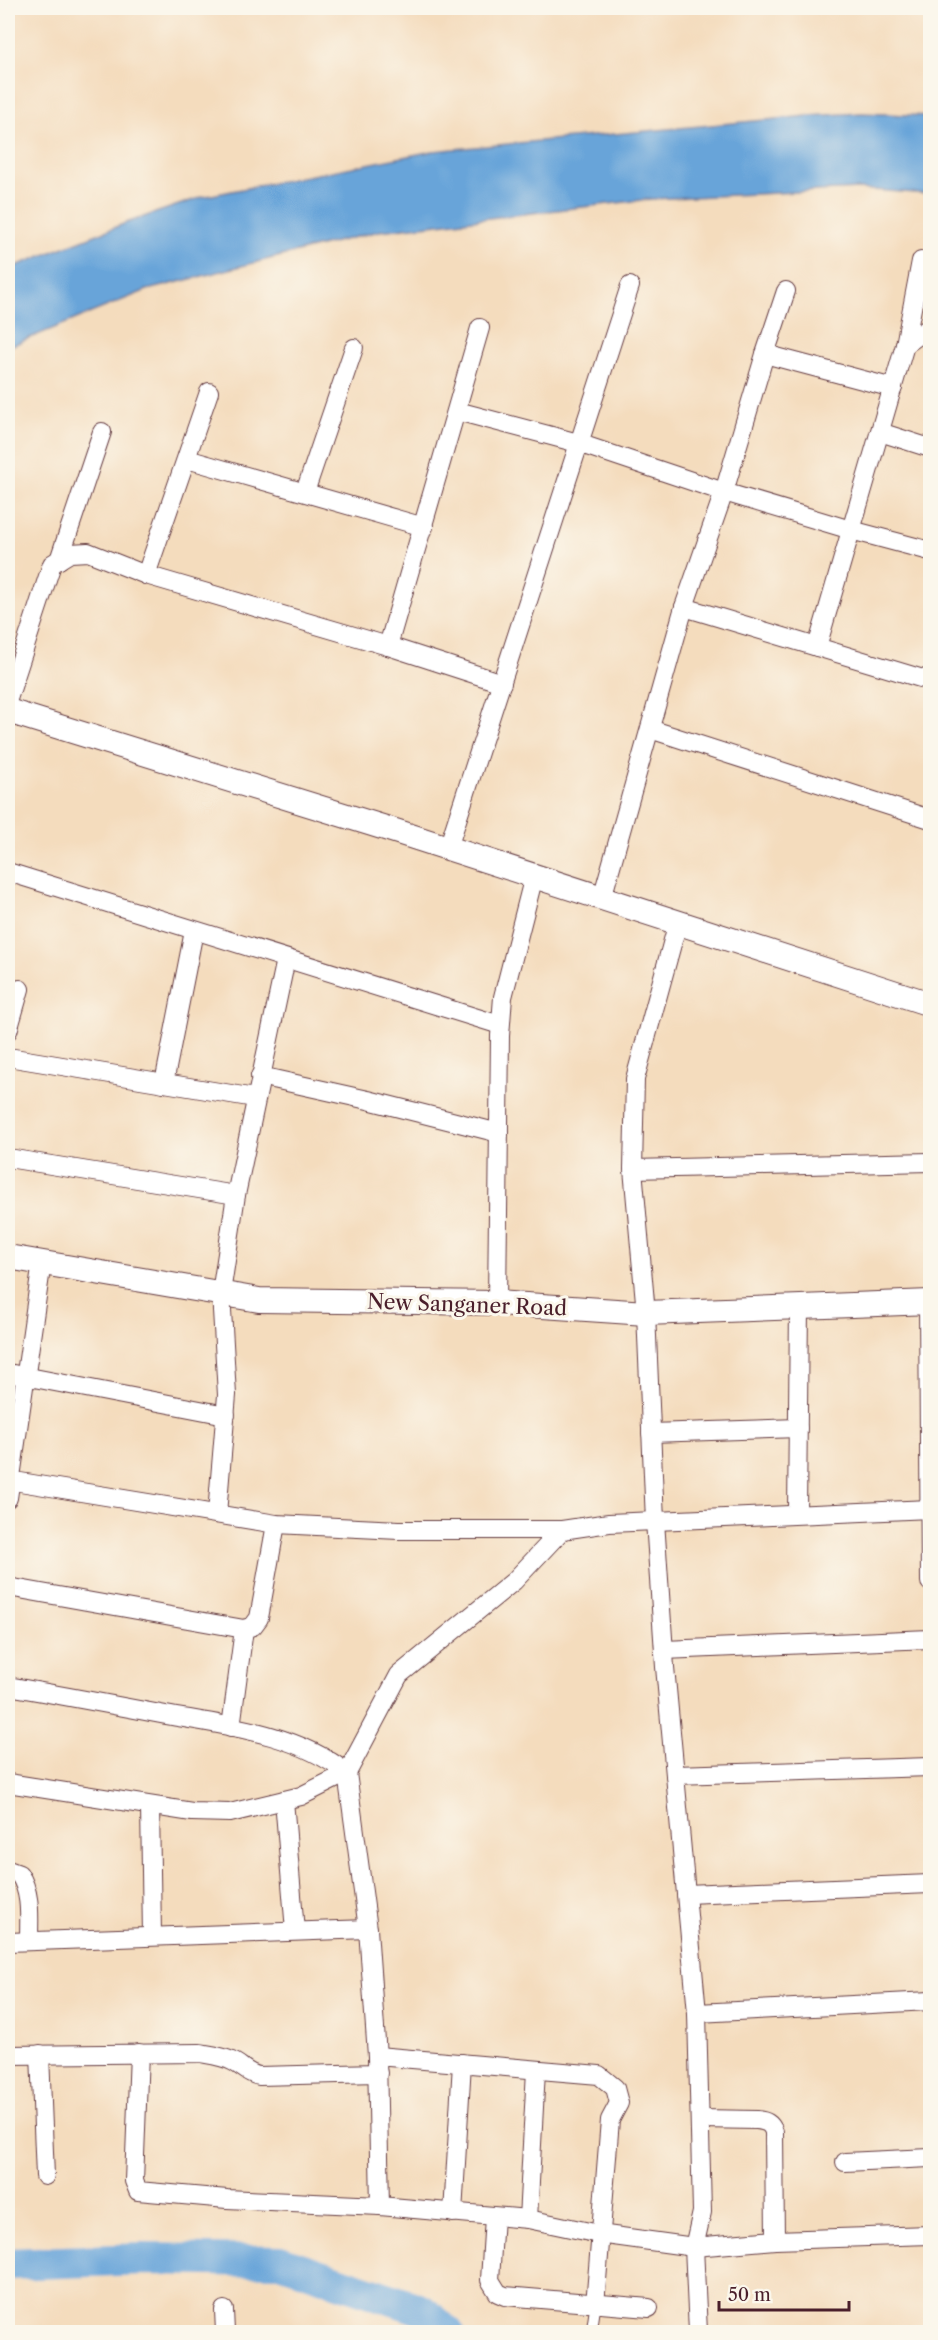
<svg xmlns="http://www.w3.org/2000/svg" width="938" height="2340" font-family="'Libre Caslon Text',serif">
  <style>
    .water { fill: #67a4d9; stroke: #586282; stroke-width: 1.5 }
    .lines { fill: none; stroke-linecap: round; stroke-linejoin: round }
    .river { stroke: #67a4d9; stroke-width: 32 }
    .service-casing { stroke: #643b41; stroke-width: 11 }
    .minor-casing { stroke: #643b41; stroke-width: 20 }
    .tertiary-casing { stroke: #643b41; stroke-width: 26 }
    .service { stroke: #fff; stroke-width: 9 }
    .minor { stroke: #fff; stroke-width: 18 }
    .tertiary { stroke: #fff; stroke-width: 24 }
    .labels { text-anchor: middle; stroke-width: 6; stroke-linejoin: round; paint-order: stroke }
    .street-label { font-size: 21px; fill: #4a1f2b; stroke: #fbf7ec }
  </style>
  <rect width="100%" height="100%" fill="#fbf7ec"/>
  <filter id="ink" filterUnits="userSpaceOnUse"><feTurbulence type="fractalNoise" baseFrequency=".0167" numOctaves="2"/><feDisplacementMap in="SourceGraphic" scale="12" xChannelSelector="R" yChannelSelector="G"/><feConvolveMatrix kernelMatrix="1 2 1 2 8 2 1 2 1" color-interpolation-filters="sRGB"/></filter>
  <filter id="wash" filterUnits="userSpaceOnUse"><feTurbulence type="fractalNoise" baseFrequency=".008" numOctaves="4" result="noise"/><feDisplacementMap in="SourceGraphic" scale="24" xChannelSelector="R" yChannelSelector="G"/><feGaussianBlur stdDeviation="1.35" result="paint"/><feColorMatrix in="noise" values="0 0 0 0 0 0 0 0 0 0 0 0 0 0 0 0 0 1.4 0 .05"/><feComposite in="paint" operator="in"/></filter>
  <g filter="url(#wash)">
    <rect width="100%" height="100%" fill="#f4dcbd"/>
    <polygon class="water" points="862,113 930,116 930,194 858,189 651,199 379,231 147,290 8,347 8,269 126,223 202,197 433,151 808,116"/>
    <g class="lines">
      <polyline class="river" points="8,2264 144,2259 280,2261 422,2310 448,2332"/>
    </g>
  </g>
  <g filter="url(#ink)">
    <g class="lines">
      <defs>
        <polyline id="service" points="591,2332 595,2305"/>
        <g id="minor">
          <polyline points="905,345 930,327"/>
          <polyline points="765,354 786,291"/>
          <polyline points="457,411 578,443 724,492 851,530 930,551"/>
          <polyline points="880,432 930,448"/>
          <polyline points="187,459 424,527"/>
          <polyline points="305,492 354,348"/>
          <polyline points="59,560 102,432"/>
          <polyline points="146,575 209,392"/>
          <polyline points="684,607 930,681"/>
          <polyline points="388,646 480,328"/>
          <polyline points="817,647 905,345 921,261"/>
          <polyline points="8,699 52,564 70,553 88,552 146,575 388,646 502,683"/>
          <polyline points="650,729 930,819"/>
          <polyline points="448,848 630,286"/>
          <polyline points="8,872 500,1025"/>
          <polyline points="602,898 684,607 724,492 765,354 893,388"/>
          <polyline points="678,922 635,1079 633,1169 646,1313 655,1521 665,1667 697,2013 702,2212 694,2247 698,2332"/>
          <polyline points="8,1031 20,989"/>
          <polyline points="8,1057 255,1098"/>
          <polyline points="260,1076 368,1100 499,1133"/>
          <polyline points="164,1083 194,931"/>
          <polyline points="8,1158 236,1195"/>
          <polyline points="633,1169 930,1162"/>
          <polyline points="928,1302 930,1582"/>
          <polyline points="497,1303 500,1036 503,997 534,876"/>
          <polyline points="8,1373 226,1415"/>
          <polyline points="651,1433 798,1428"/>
          <polyline points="8,1480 276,1524 399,1530 562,1530 609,1523 930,1509"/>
          <polyline points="8,1498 42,1262"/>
          <polyline points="217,1514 227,1395 221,1293 236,1195 286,959"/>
          <polyline points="797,1514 799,1306"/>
          <polyline points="8,1587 244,1629 253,1626 259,1618 276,1524"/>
          <polyline points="664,1650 930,1639"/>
          <path d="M8,1686C60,1695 113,1705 166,1715C228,1726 296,1733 347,1773L368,1929L377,2056L380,2206"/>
          <polyline points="231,1727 244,1629"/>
          <polyline points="675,1775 930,1767"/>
          <polyline points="8,1783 192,1812 230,1813 301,1796 347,1773 399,1675 514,1581 562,1530"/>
          <polyline points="284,1800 295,1931"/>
          <polyline points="150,1806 152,1936"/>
          <path d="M8,1870L19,1874C32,1893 29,1919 29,1941"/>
          <polyline points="686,1894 930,1884"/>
          <polyline points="8,1942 368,1929"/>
          <polyline points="697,2013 930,2001"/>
          <polyline points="139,2053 134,2181 138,2191 227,2199 380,2206 528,2219 599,2234 694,2247 775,2240 930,2235"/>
          <polyline points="40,2054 45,2176"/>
          <path d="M8,2055L200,2053C212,2055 223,2056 234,2062C243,2067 248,2074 259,2076L378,2073"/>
          <polyline points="377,2056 599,2075 615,2088 619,2103 610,2120 595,2305"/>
          <path d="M700,2119L757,2120C766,2121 771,2123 774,2132L775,2240"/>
          <polyline points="845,2162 930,2158"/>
          <polyline points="453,2213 462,2063"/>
          <polyline points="494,2217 490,2280 498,2293 505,2296 649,2308"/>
          <polyline points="528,2219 536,2070"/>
          <polyline points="224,2310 225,2332"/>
        </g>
        <g id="tertiary">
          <polyline points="8,711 395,831 930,1004"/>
          <polyline points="8,1257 259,1300 497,1303 646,1313 930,1302"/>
        </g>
      </defs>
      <use href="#service" class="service-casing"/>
      <use href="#minor" class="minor-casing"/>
      <use href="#tertiary" class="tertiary-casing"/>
      <use href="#service" class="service"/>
      <use href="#minor" class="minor"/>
      <use href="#tertiary" class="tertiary"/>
    </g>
  </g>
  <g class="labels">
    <g class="street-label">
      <text transform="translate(467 1305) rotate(2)" y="7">New Sanganer Road</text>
    </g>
  </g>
  <rect width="938" height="2340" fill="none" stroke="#fbf7ec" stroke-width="30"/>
  <path d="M719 2301v9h130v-9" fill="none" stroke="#4a1f2b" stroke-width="3"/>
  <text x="728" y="2301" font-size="18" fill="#4a1f2b" stroke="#fbf7ec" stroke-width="4.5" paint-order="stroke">50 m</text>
</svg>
